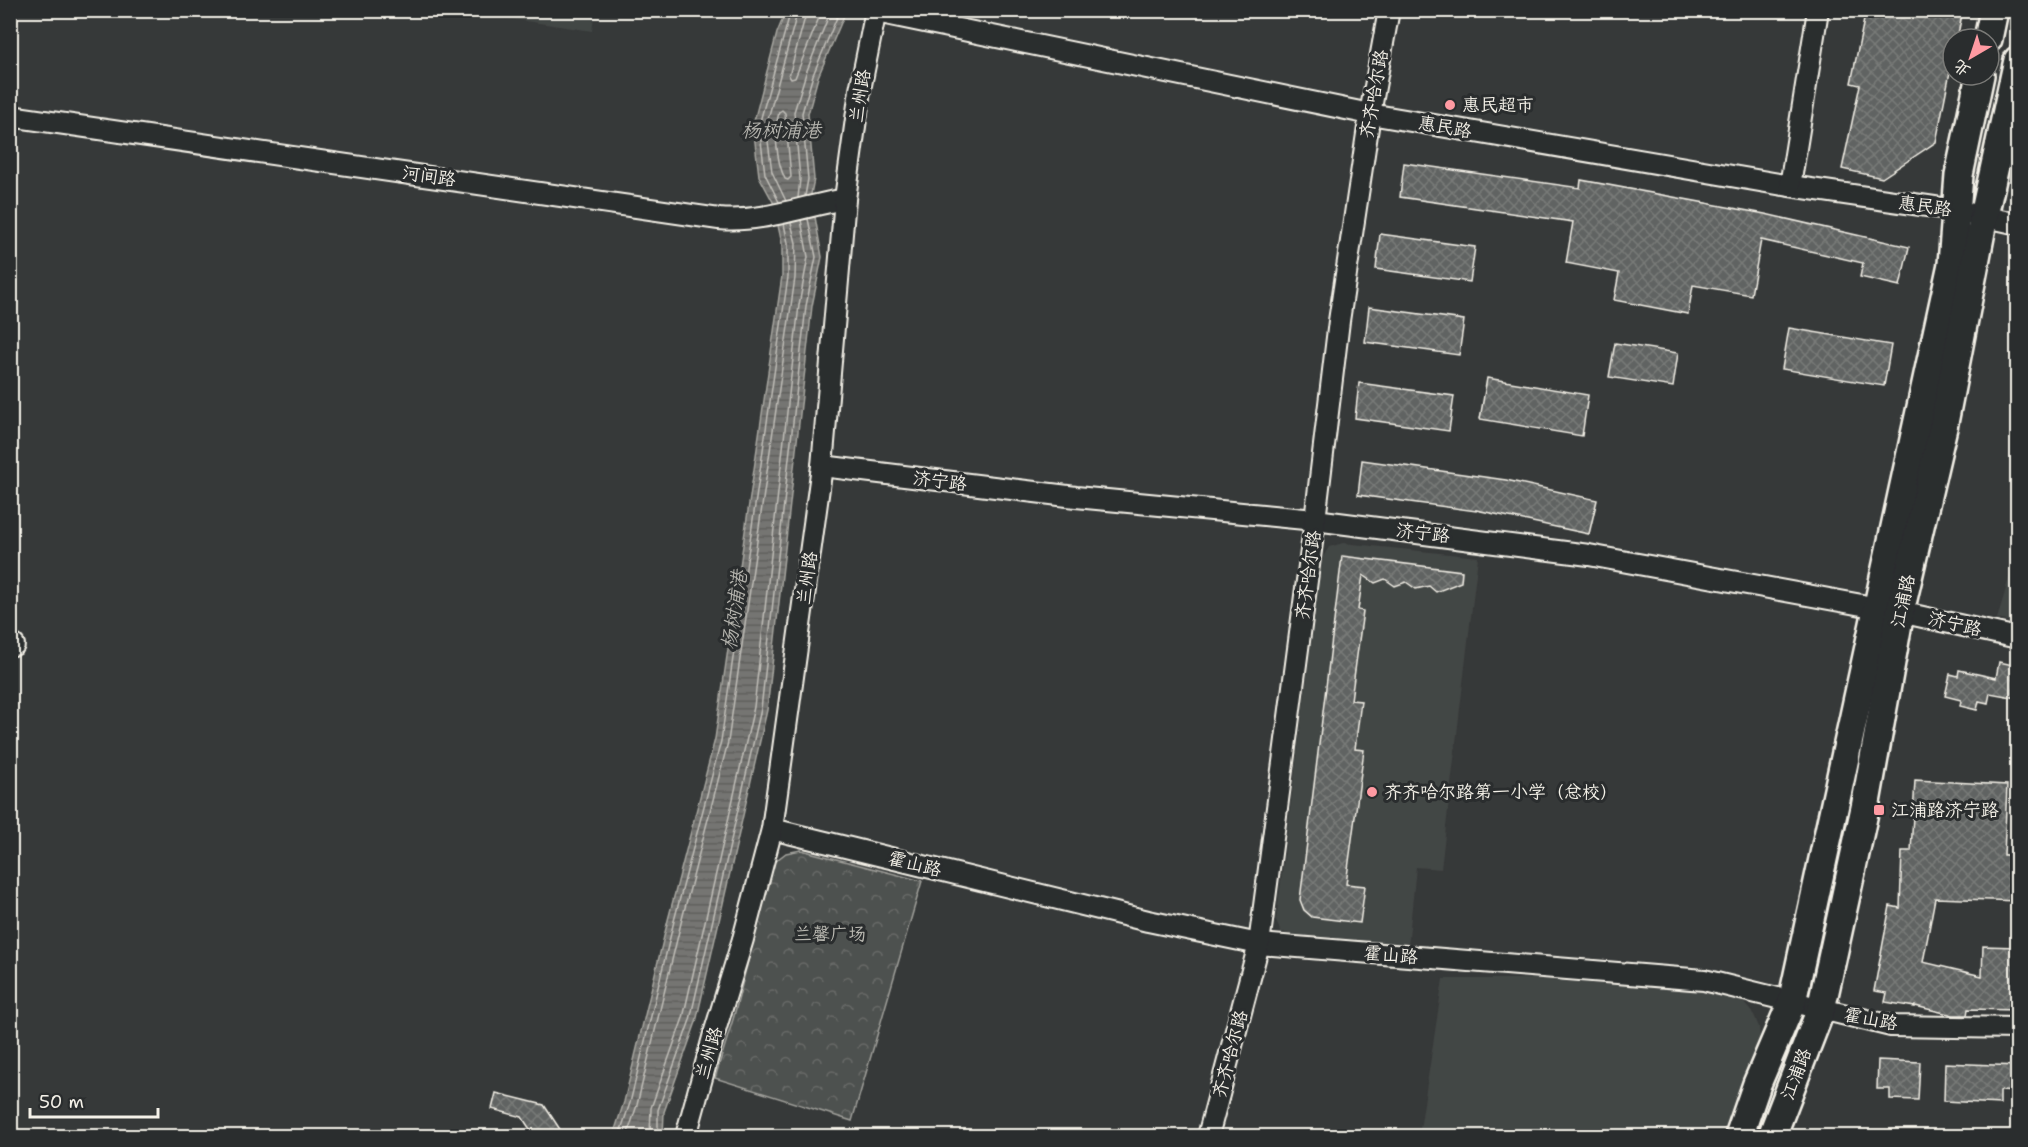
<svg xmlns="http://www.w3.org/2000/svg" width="2028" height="1147" font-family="'Shantell Sans','LXGW WenKai TC',sans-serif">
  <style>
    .built { fill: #434645 }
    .park { fill: url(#park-crowns); stroke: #a1a19c; stroke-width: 1.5 }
    .water { fill: url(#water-rules); stroke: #a8a7a1; stroke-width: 1.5 }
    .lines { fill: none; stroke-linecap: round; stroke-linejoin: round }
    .shore { stroke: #c1bfb9; stroke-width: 1.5 }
    .building { fill: url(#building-cross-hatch); stroke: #f4f1e8; stroke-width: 1.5 }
    .street-casing { stroke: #f4f1e8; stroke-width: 24 }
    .secondary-casing { stroke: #f4f1e8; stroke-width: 32 }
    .street { stroke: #2a2d2e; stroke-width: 20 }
    .secondary { stroke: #2a2d2e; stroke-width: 27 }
    .poi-dot { fill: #ff9aa2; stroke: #2a2d2e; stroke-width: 2 }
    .labels { text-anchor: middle; stroke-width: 6; stroke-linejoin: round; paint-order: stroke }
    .street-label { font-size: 18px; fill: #f4f1e8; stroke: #2a2d2e }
    .poi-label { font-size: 18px; fill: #f4f1e8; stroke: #2a2d2e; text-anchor: start }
    .park-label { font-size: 18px; fill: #bab9b2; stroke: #2a2d2e }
    .water-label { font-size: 20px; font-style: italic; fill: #b4b3ad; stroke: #2a2d2e }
  </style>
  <defs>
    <pattern id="park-crowns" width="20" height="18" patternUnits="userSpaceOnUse" patternTransform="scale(1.5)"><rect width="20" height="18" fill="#4e514f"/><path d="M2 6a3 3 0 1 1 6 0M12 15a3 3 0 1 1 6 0" fill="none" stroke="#686a68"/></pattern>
    <pattern id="water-rules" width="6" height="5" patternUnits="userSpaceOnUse" patternTransform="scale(1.5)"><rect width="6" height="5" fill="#757572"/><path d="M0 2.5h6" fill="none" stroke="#5f5e5c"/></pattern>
    <pattern id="building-cross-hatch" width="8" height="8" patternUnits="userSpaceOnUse" patternTransform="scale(1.5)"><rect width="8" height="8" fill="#616362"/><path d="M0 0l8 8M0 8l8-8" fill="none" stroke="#787a78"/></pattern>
  </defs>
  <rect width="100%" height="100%" fill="#363939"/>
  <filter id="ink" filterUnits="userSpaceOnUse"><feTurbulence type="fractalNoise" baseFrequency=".0167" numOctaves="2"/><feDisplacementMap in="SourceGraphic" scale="12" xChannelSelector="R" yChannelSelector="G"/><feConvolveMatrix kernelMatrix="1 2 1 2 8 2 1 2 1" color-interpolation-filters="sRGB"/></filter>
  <g filter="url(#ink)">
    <g class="built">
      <polygon points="460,11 595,11 592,31"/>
      <polygon points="1343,543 1478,557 1441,869 1416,867 1408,947 1304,937 1281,932 1276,920 1320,572 1323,557 1329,547"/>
      <polygon points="2017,551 2017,623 1997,619"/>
      <polygon points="1443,979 1537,979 1669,988 1722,994 1744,1003 1754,1015 1759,1027 1761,1048 1725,1136 1419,1136"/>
    </g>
    <polygon class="park" points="801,850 922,881 852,1121 715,1078 734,1016 773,863 786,853"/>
    <polygon class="water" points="786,11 846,11 818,77 808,114 814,179 811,194 822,257 812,306 767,710 696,1022 664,1112 663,1136 613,1136 624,1102 668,920 715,739 782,276 782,244 773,202 759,176 753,125 777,33"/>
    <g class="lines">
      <g class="shore">
        <polyline points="807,10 789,76 791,79 795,78 822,10"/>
        <path d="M782,110L785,113L791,177L788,180L785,179C776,160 774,132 779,112Z"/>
        <polyline points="805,196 808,179 802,113 813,75 840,10"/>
        <polyline points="798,198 800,179 794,112 806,73 831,10"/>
        <polyline points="786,201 772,172 766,126 798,10"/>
        <polyline points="779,202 765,174 759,125 791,10"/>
        <polyline points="619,1136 630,1103 674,921 721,741 788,277 788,243 784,224"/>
        <polyline points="627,1136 637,1105 681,923 728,742 795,278 796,243 791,223"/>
        <polyline points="650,1136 651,1108 683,1018 754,707 799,305 808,257 801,220"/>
        <polyline points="658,1136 658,1110 690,1020 761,709 806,306 816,257 808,219"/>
      </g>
    </g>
    <g class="building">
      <polygon points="1866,10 1963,10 1957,39 1953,39 1953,57 1936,142 1882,178 1842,169 1860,85 1851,83"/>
      <polygon points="1404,163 1580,188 1581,180 1765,214 1909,247 1900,286 1860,277 1863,263 1761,240 1751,295 1693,285 1688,314 1614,300 1619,273 1566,263 1573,222 1400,197"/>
      <polygon points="1380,234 1475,247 1470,282 1376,269"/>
      <polygon points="1369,307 1464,320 1459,355 1365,342"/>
      <polygon points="1789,328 1891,345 1884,386 1782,369"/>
      <polygon points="1615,343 1678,353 1673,387 1609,377"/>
      <polygon points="1487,378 1588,395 1582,436 1480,419"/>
      <polygon points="1359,383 1454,396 1449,431 1355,418"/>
      <polygon points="1362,460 1506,480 1597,500 1589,534 1476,510 1476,511 1358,495"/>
      <polygon points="1342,556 1462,571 1461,582 1436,592 1429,586 1416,589 1406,582 1395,586 1385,579 1375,583 1363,575 1358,610 1363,611 1351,700 1361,701 1355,749 1364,750 1346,884 1365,886 1360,923 1312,917 1304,910 1300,900"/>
      <polygon points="1999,662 2018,666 2018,698 1990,693 1988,703 1979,701 1977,710 1960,706 1961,700 1945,696 1950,674 1958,676 1959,670 1996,678"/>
      <polygon points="1915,780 2007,785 2004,855 2018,855 2018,901 1935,898 1923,962 1982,976 1983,946 2018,947 2018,1010 1968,1009 1967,1015 1953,1015 1915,1006 1915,1007 1885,1002 1887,993 1874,991 1890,906 1900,908 1902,851 1911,851"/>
      <polygon points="1878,1060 1920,1062 1918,1100 1890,1099 1890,1089 1877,1089"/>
      <polygon points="1945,1063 2018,1066 2018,1092 2000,1091 2000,1104 1944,1101"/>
      <polygon points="496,1093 544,1105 565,1137 535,1137 522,1117 492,1109"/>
    </g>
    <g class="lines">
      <defs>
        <g id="street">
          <polyline points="876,12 1370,114 1790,186 1955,210 2018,224"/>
          <path d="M10,116L719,219C760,223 804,206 845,199"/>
          <polyline points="1790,186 1818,10"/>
          <polyline points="822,466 1076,497 1315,520 1589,555 1900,612 2018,638"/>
          <polyline points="10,644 14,645"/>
          <polyline points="772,829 1148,921 1259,944 1704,980 1891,1026 2018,1028"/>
          <polyline points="686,1136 714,1034 743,939 772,829 822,466 845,199 860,90 876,10"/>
          <polyline points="1208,1136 1259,944 1315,520 1339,321 1370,114 1389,10"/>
        </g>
        <g id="secondary">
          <polyline points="1988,39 1994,10"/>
          <polyline points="1739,1136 1757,1084 1792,1002 1952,264 1959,175 1980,75"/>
          <polyline points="1772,1136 1821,1009 1865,808 1900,612 1944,423 1984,216 2018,60"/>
        </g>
      </defs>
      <use href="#street" class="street-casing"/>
      <use href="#secondary" class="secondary-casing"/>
      <use href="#street" class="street"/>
      <use href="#secondary" class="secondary"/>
    </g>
  </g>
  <g class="poi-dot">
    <circle cx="1450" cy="105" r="6"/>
    <circle cx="1372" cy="792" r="6"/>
    <rect x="1873" y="804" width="12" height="12" rx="3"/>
  </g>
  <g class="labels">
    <g class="street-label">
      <text transform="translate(1374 94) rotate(-80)" y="6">齐齐哈尔路</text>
      <text transform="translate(860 96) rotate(-81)" y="6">兰州路</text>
      <text transform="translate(1445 127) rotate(10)" y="6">惠民路</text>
      <text transform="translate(429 176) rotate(8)" y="6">河间路</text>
      <text transform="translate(1925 206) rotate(8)" y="6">惠民路</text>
      <text transform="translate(940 481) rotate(7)" y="6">济宁路</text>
      <text transform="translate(1423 533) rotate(7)" y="6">济宁路</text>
      <text transform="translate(1308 575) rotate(-82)" y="6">齐齐哈尔路</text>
      <text transform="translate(807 578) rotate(-82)" y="6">兰州路</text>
      <text transform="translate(1903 601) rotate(-78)" y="6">江浦路</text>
      <text transform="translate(1955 624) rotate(13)" y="6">济宁路</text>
      <text transform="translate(915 864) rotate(14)" y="6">霍山路</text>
      <text transform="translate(1391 955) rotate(5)" y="6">霍山路</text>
      <text transform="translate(1871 1019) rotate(11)" y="6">霍山路</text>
      <text transform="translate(709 1053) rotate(-74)" y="6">兰州路</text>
      <text transform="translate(1230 1054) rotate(-75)" y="6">齐齐哈尔路</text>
      <text transform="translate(1796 1074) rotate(-69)" y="6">江浦路</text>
    </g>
    <g class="poi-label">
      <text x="1462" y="111">惠民超市</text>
      <text x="1384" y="798">齐齐哈尔路第一小学（总校）</text>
      <text x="1891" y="816">江浦路济宁路</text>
    </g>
    <g class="park-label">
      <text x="830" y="940">兰馨广场</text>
    </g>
    <g class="water-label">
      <text x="781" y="137">杨树浦港</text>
      <text transform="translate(734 610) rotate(-82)" y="7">杨树浦港</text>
    </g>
  </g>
  <rect width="2028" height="1147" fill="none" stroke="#2a2d2e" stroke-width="36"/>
  <rect x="18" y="18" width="1992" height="1111" fill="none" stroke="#f4f1e8" stroke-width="2" filter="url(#ink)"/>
  <g transform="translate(1971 57) rotate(219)"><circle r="28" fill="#2a2d2e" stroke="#7b7b78" stroke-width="1.5"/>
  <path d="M0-4.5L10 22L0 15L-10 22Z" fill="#ff9aa2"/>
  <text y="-9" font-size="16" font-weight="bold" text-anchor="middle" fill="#f4f1e8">北</text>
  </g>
  <path d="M30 1108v9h128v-9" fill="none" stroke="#f4f1e8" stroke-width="3"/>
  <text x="39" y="1108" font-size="18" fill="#f4f1e8" stroke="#2a2d2e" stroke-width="4.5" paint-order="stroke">50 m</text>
</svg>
